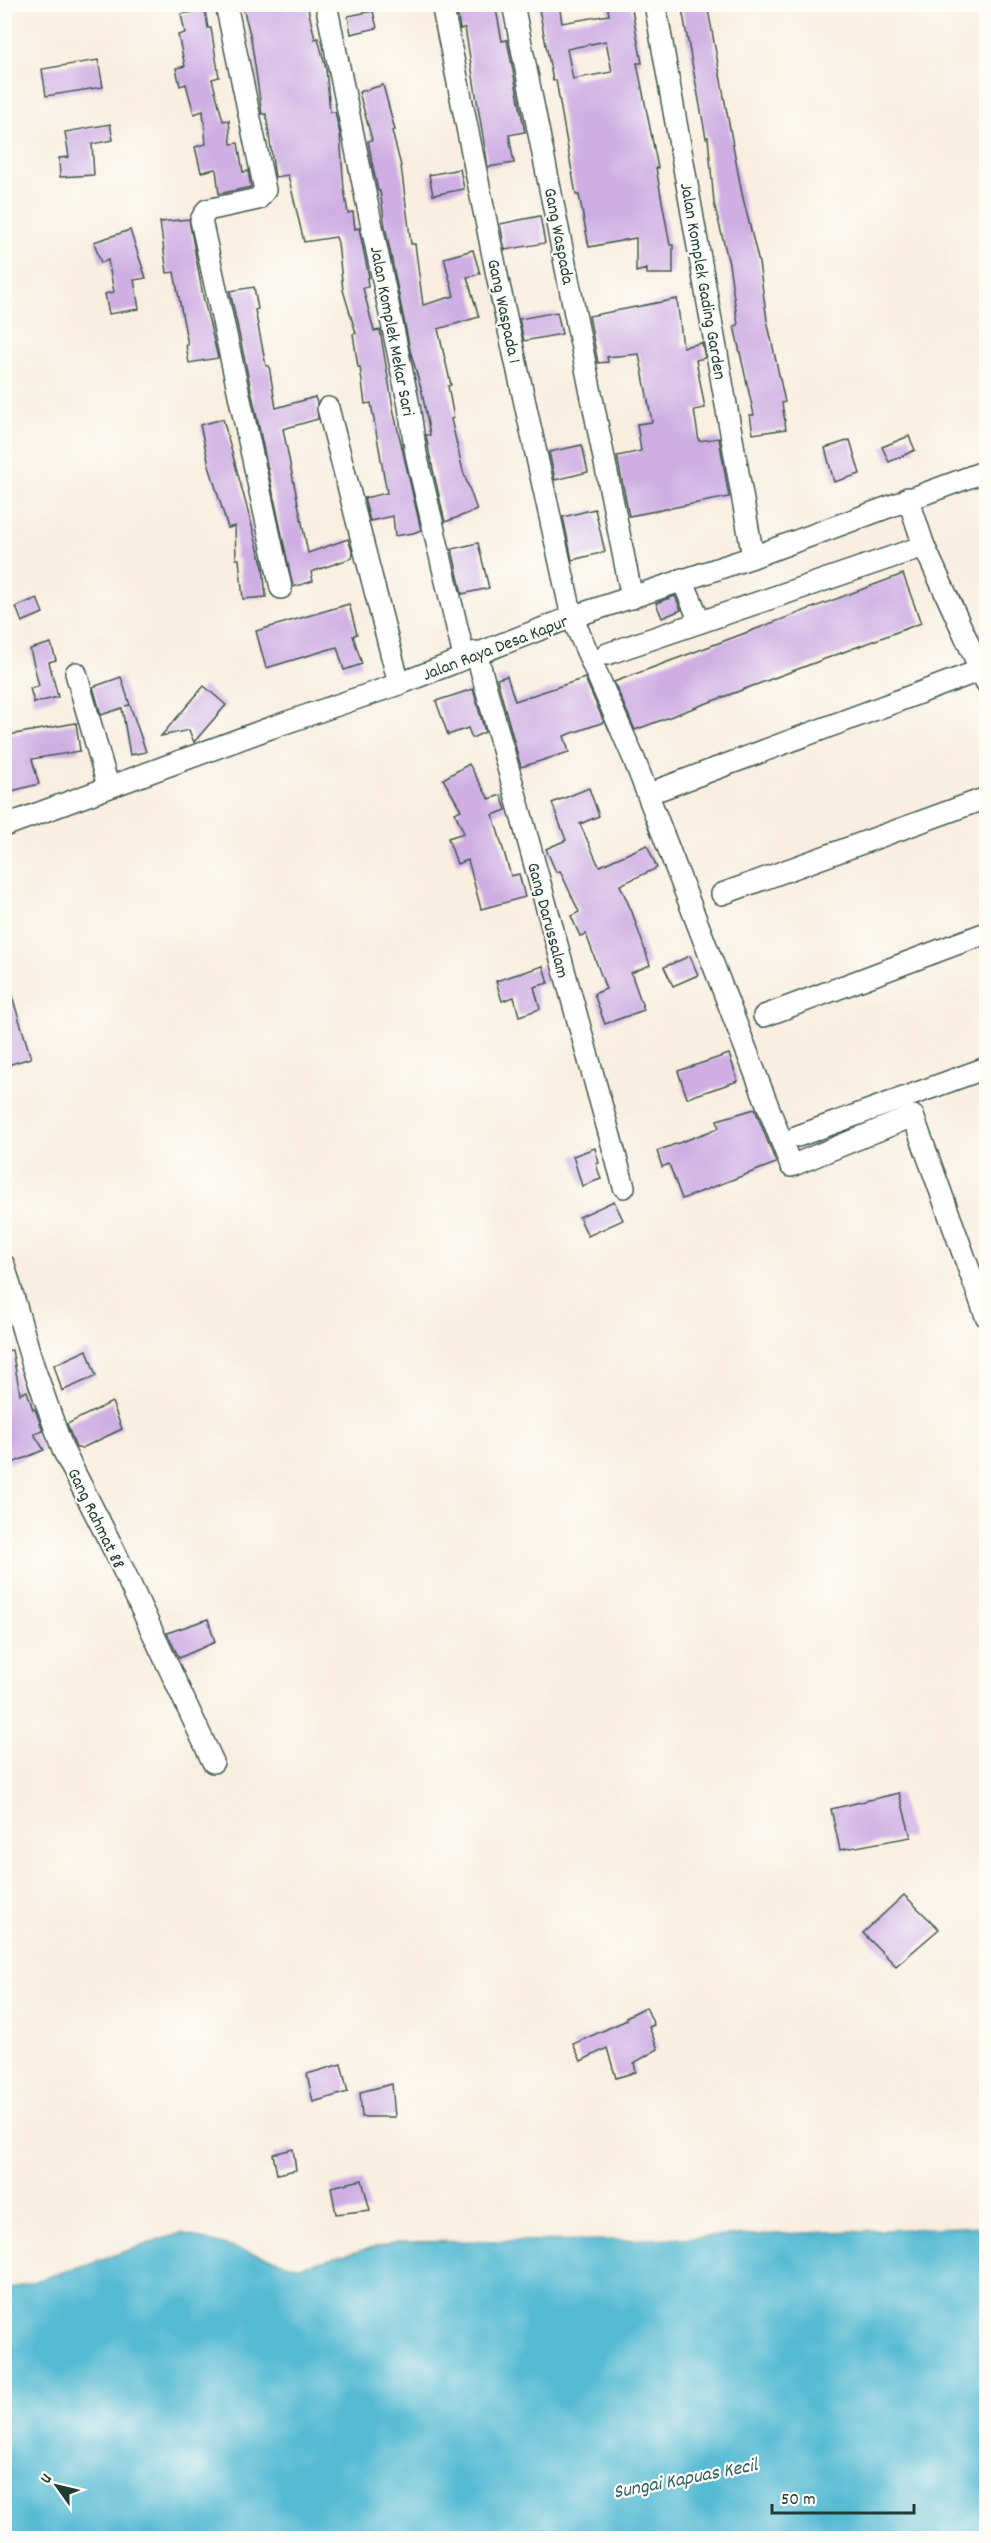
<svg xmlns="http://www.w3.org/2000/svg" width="991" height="2543" font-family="Dekko,sans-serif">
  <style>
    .water { fill: #55bad3; stroke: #3a7c84; stroke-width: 1.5 }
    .building { fill: #ceaee3; fill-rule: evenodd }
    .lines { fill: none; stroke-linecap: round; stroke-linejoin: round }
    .minor-casing { stroke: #40584e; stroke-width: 24 }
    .minor { stroke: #fff; stroke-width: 21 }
    .labels { text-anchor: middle; stroke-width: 4.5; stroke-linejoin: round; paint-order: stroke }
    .street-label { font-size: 18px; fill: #1f3d34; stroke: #fdfcf7 }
    .water-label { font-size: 20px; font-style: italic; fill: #2f6264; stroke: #fdfcf7 }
  </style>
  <rect width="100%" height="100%" fill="#fdfcf7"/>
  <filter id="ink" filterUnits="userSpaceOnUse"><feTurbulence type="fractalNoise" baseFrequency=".0167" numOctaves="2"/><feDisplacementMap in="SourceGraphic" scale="12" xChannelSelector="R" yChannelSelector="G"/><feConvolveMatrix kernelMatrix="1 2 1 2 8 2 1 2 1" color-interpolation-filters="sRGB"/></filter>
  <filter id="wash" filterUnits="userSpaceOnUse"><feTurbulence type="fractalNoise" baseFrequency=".008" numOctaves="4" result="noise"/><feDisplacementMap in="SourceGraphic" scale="24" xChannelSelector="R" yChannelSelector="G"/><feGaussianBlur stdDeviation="1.35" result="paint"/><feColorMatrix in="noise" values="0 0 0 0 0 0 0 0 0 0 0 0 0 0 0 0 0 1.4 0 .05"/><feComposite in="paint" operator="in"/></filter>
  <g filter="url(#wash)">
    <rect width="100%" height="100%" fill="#f9eedf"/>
    <polygon class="water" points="986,2226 986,2538 5,2538 5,2291 181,2233 300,2267 394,2242 624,2240"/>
    <g id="blocks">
      <g class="building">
        <polygon points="242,4 307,4 315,39 318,38 326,69 330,112 335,112 340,134 344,190 348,213 353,212 355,229 359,228 369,277 367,278 368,287 363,288 374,331 380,330 394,413 421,530 413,533 395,536 393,516 370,521 364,498 387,493 371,403 365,404 360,367 358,367 353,334 356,333 343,290 338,243 336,237 304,242 288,175 275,177 266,114 262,114 251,38"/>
        <polygon points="456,4 495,4 502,41 507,40 525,132 509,135 514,163 488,167 465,28 460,29"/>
        <path d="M538,4H559L562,23L609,15L607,4H631L642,63H637L658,168H656L670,245H673V274H647V269L636,272V238L589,247L579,195H576L556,80L553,81ZM606,41L612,72L573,79L567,49Z"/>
        <polygon points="681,4 707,4 742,194 759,263 767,320 785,402 782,403 786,429 753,434 750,415 754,415 734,326 738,325 729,264 714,203 708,137 706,138"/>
        <polygon points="205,10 208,28 211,28 219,77 212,79 223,121 229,120 231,144 238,143 243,172 248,171 251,187 219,194 216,169 201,172 195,147 206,144 203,111 194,114 186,84 180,86 176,68 185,66 178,35 185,33 181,14"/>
        <polygon points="373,11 377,28 351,34 348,16"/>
        <polygon points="98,60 103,87 46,96 42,69"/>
        <polygon points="383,85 395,130 392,131 401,166 411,244 415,244 423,305 454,296 444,258 473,250 480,274 467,277 479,317 438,329 451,385 448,386 454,418 451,419 463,471 477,510 445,522 429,452 426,435 430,435 422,392 410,350 385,226 380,191 378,191 374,172 368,141 372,140 359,92"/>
        <polygon points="110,124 113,140 92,144 94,175 60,177 59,158 69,157 65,132"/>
        <polygon points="460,169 464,189 433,195 429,175"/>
        <polygon points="540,216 545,243 505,250 500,224"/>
        <polygon points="189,219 203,296 218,358 189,363 186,345 188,345 174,272 167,273 160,222"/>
        <polygon points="130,230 146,278 134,280 139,309 109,314 105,294 114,292 108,260 101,263 94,242"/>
        <polygon points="254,287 258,309 255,310 266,366 269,366 276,408 315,397 317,403 318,419 283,429 308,553 348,539 353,554 352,558 311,572 313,581 293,587 230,291"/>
        <polygon points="677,299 683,347 702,343 705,358 696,360 705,408 694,410 699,441 719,438 729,497 629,516 617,456 641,451 637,424 652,422 639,354 607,357 608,362 598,363 589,316"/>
        <polygon points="557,312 562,334 524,341 519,319"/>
        <polygon points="223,419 263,567 266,597 243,599 239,559 236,559 235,526 228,528 210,469 200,425"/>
        <polygon points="909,436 915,450 889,462 882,447"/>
        <polygon points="850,440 860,474 834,482 825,448"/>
        <polygon points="582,445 588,472 555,480 549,452"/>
        <polygon points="595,509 605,552 572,560 563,517"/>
        <polygon points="478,543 489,588 462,594 452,549"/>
        <polygon points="903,574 921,623 635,730 614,682"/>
        <polygon points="675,596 681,610 662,618 656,603"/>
        <polygon points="37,598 43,613 22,622 16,607"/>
        <polygon points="349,604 357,634 353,636 362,664 344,670 337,647 266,668 256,631"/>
        <polygon points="51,643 56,660 49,662 58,697 34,703 30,688 39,686 30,649"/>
        <polygon points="507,676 515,701 585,678 604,722 564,736 569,752 521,767 497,679"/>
        <polygon points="121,677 130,705 125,706 130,705 146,752 130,755 122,708 101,715 93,687"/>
        <polygon points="204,686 226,705 194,742 189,730 161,736"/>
        <polygon points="473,689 485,732 472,738 468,728 448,735 436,701"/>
        <polygon points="76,723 80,751 32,759 39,784 4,793 4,736"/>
        <polygon points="469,764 489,799 501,795 506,810 493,815 511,876 519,874 525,897 481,909 468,860 457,864 448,838 464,833 455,813 461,810 443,779"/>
        <polygon points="589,788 599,816 580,824 598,864 600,866 647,845 657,868 620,885 632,912 650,965 631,973 644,1010 605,1024 594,994 606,989 586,934 580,936 571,916 579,912 560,871 556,872 546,849 566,840 552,803"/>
        <polygon points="690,956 698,975 673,986 664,967"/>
        <polygon points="543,966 548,983 534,987 540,1009 519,1016 514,997 502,1001 496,981"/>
        <polygon points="4,983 8,983 31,1058 4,1066"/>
        <polygon points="729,1054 738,1081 687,1098 678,1071"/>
        <polygon points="755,1109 776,1163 682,1199 669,1164 662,1167 657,1151 719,1128 717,1120"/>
        <polygon points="595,1148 599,1163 596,1164 601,1179 582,1186 573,1156"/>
        <polygon points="614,1201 623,1220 588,1236 579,1217"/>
        <polygon points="12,1350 20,1394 27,1391 33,1410 35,1409 43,1431 34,1434 44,1450 10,1464 4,1454 4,1351"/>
        <polygon points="87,1350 96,1376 62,1391 54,1365"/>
        <polygon points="112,1402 122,1429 82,1448 76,1448 67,1424"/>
        <polygon points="208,1619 215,1642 179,1658 167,1633"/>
        <polygon points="899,1793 911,1837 840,1850 831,1809"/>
        <polygon points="904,1895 939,1929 896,1966 863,1933"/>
        <polygon points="646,2007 654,2025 649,2027 658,2049 634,2063 636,2072 616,2078 607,2048 581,2061 573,2044 627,2020 626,2017"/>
        <polygon points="341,2064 348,2092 313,2102 307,2074"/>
        <polygon points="392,2084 395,2117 362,2117 360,2092"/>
        <polygon points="293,2149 296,2170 277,2174 273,2154"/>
        <polygon points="362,2180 370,2210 336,2214 331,2187"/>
      </g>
    </g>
  </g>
  <g filter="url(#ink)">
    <use href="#blocks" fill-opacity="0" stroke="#40584e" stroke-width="1.5"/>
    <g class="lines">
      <defs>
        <g id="minor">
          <polyline points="226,4 265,190 258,199 207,210 201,220 281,588"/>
          <polyline points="326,4 409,406 416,454 464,657"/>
          <polyline points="442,4 499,285 572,617 634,759 791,1166 913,1116 986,1316"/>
          <polyline points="513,4 632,598"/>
          <polyline points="655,4 753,557"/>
          <polyline points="328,408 399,684"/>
          <polyline points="908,498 924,546 986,682"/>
          <polyline points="682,579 700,622"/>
          <polyline points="476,652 624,1187"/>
          <polyline points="607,654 924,546"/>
          <polyline points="76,673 108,786"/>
          <polyline points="661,789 981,670"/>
          <polyline points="4,826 270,728 399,684 572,617 753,557 986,471"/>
          <polyline points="722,894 986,798"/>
          <polyline points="764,1016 986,933"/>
          <polyline points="798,1136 986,1068"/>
          <polyline points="4,1265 33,1365 63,1450 116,1554 213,1762"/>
        </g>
      </defs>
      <use href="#minor" class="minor-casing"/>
      <use href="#minor" class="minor"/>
    </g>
  </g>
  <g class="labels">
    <g class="street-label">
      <text transform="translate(560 236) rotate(79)" y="6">Gang Waspada</text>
      <text transform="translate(704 281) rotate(80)" y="6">Jalan Komplek Gading Garden</text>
      <text transform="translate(505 311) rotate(78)" y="6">Gang Waspada 1</text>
      <text transform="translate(393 331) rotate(79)" y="6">Jalan Komplek Mekar Sari</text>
      <text transform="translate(495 647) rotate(-21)" y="6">Jalan Raya Desa Kapur</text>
      <text transform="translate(549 920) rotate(75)" y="6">Gang Darussalam</text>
      <text transform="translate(97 1518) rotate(64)" y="6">Gang Rahmat 88</text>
    </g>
    <g class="water-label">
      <text transform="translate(685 2477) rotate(-11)" y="7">Sungai Kapuas Kecil</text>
    </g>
  </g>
  <rect width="991" height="2543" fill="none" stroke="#fdfcf7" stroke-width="24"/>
  <g transform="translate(57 2486) rotate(304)" stroke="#fdfcf7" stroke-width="4.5" paint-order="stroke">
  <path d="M0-4.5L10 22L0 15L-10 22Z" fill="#1f3d34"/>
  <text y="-9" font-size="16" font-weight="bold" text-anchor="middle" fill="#1f3d34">U</text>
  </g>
  <path d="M772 2504v9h142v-9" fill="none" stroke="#1f3d34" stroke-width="3"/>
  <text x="781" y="2504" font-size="18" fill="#1f3d34" stroke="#fdfcf7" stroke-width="4.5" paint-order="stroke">50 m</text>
</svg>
